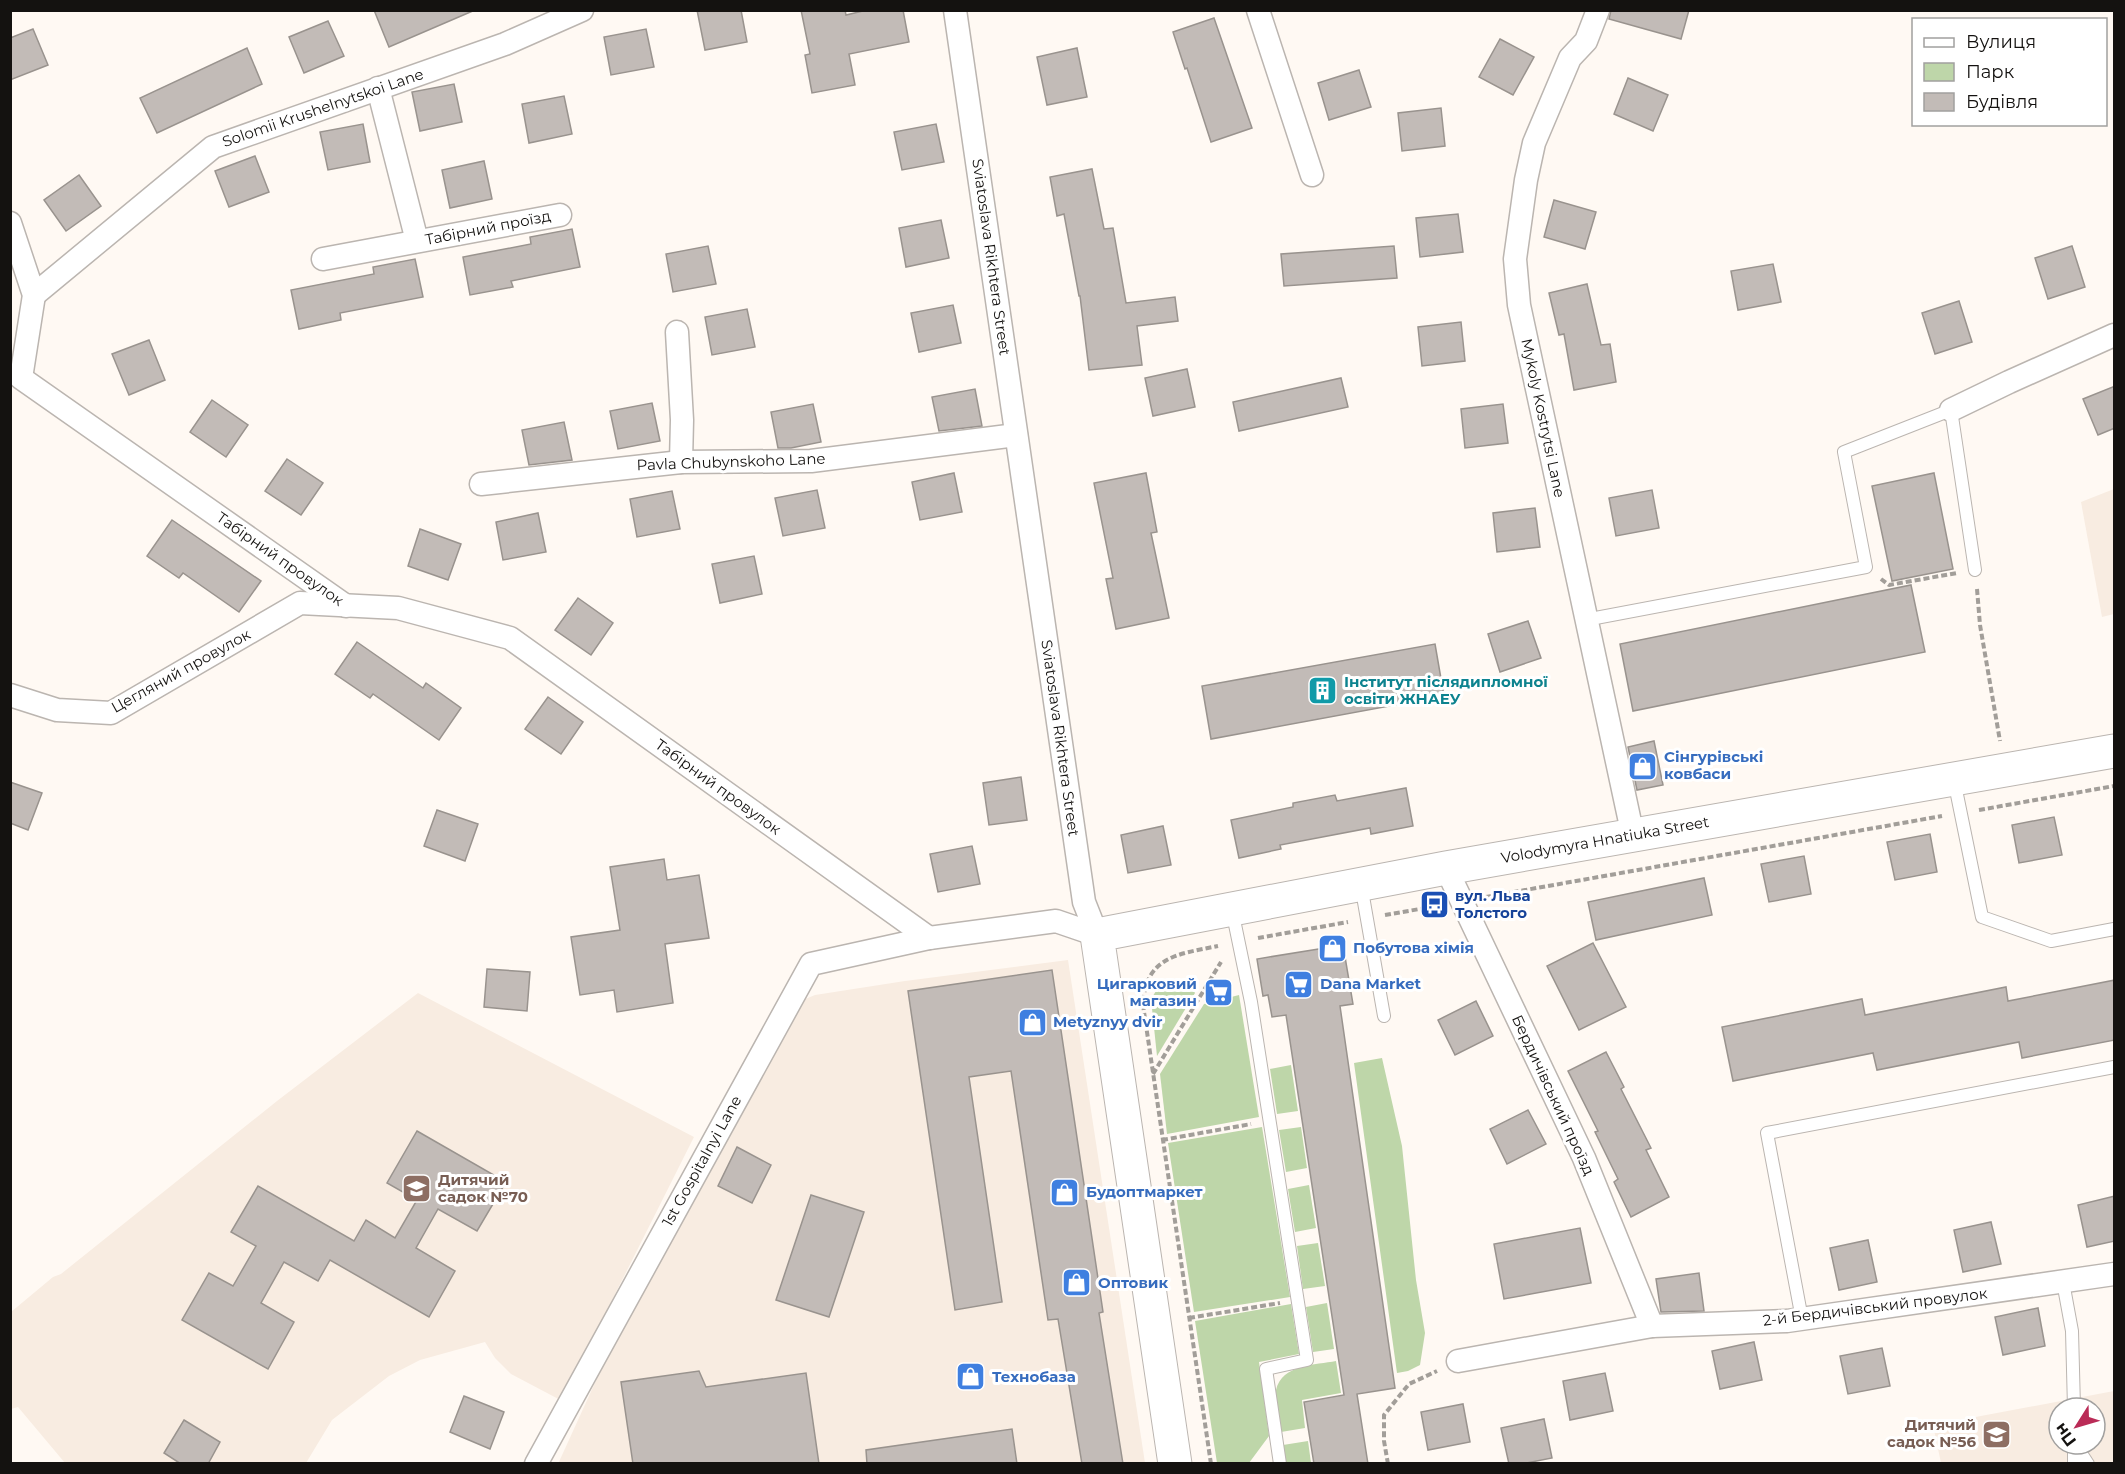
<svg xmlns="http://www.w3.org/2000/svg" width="2125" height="1474" font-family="Montserrat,sans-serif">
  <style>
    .built { fill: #f8ece1; fill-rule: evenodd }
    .green { fill: #bed6a9 }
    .building { fill: #c2bbb7; stroke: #99938e; stroke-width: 1.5 }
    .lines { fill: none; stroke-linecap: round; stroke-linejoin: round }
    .service-casing { stroke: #bbb5b0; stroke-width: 14 }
    .minor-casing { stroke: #bbb5b0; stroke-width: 25 }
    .secondary-casing { stroke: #bbb5b0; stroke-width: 35 }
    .path { stroke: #a29e99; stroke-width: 4; stroke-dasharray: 6 3; stroke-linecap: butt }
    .service { stroke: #fff; stroke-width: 12 }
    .minor { stroke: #fff; stroke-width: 22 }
    .secondary { stroke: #fff; stroke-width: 33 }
    .labels { text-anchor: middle; stroke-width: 6; stroke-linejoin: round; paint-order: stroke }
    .street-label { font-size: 15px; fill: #141210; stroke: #fff }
    .culture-label { font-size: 15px; font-weight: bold; fill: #0d838f; stroke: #fff; text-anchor: start }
    .shop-label { font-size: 15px; font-weight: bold; fill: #366cbe; stroke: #fff; text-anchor: start }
    .transit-label { font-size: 15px; font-weight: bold; fill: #164399; stroke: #fff; text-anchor: start }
    .education-label { font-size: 15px; font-weight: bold; fill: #785e54; stroke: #fff; text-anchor: start }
  </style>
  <rect width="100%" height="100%" fill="#fff9f3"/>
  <g class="built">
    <polygon points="2114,489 2114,614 2102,617 2081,502"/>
    <polygon points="1068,960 1145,1463 558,1464 644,1275 803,1000 815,995 905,981"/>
    <polygon points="418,993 694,1137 599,1326 566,1403 511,1374 495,1358 485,1342 420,1360 389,1376 332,1420 306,1463 65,1463 18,1407 11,1409 11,1312 53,1277 61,1274 277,1101"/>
    <path d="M2114,1391V1463H1941L1933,1425ZM2059,1408H2095V1444H2059Z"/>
  </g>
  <g class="green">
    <polygon points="1189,983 1195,993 1157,1056 1151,999 1156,991"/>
    <polygon points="1239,995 1259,1117 1167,1134 1160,1074 1204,1004"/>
    <polygon points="1382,1058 1402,1146 1416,1280 1425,1333 1420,1365 1408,1371 1397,1373 1354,1063"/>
    <polygon points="1291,1065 1298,1111 1277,1114 1270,1069"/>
    <polygon points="1262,1127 1290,1297 1194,1312 1168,1143"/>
    <polygon points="1301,1127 1307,1168 1286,1172 1279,1130"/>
    <polygon points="1309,1185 1316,1228 1295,1232 1288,1189"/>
    <polygon points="1318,1243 1325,1286 1303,1289 1297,1246"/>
    <polygon points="1327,1303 1334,1349 1313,1352 1306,1307"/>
    <polygon points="1291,1304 1299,1354 1259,1362 1269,1436 1249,1463 1217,1463 1195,1321"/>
    <path d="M1336,1361L1341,1393L1302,1400L1305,1428L1281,1432C1279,1420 1274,1403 1276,1390C1282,1364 1316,1365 1336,1361Z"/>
    <polygon points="1308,1441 1311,1463 1286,1463 1283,1445"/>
  </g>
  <g class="building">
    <polygon points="374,10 475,10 389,47"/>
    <polygon points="697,10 741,10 747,42 705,50"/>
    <polygon points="801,10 845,10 846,15 867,10 903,10 909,42 849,54 855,85 812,93 805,55 810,54"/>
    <polygon points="1611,10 1689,10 1681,39 1609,19"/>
    <polygon points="1214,18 1252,128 1211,142 1187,68 1185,69 1173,32"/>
    <polygon points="328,21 344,56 304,73 289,37"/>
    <polygon points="33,29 48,65 10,80 10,38"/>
    <polygon points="646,29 654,67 611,75 604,37"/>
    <polygon points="1500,39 1534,57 1513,95 1479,77"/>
    <polygon points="247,48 262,84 157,133 140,98"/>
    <polygon points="1077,48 1087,97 1047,105 1037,57"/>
    <polygon points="1359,70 1371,107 1329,120 1318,83"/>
    <polygon points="1628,78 1668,95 1653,131 1614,114"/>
    <polygon points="454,84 462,122 420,131 412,92"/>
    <polygon points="564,96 572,134 529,143 522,104"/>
    <polygon points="1441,108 1445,146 1402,151 1398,113"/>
    <polygon points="363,124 370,162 328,170 320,132"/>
    <polygon points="936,124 944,162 902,170 894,132"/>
    <polygon points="255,156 269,192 229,207 215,171"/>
    <polygon points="484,161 492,199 450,208 442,170"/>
    <polygon points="1092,169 1104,229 1113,228 1126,303 1175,297 1178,321 1137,326 1142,365 1089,370 1080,296 1079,296 1064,214 1057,216 1050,177"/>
    <polygon points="79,175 101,206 66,231 44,200"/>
    <polygon points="1554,200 1596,212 1585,249 1544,237"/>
    <polygon points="1458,214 1463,252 1420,257 1416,218"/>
    <polygon points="941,220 949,258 906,267 899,228"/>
    <polygon points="572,229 580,267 511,281 513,287 470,295 463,257 531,244 530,237"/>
    <polygon points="708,246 716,284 673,292 666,254"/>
    <polygon points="1394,246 1397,278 1284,286 1281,254"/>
    <polygon points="2072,246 2085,287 2048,299 2035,258"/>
    <polygon points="415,259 423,297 340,313 341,320 299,329 291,290 374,274 373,267"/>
    <polygon points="1773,264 1781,302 1738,310 1731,271"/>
    <polygon points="1587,284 1601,345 1610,344 1616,382 1574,390 1564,334 1559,335 1549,293"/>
    <polygon points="1959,301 1972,342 1935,354 1922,313"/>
    <polygon points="953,305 961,343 919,352 911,313"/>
    <polygon points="747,309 755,347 712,355 705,317"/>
    <polygon points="1461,322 1465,361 1422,366 1418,327"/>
    <polygon points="149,340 165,380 129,395 112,354"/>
    <polygon points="1187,369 1195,407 1153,416 1145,378"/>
    <polygon points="1341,378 1348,407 1239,431 1233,402"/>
    <polygon points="2115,386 2115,428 2098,435 2083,399"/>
    <polygon points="975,389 982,426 939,431 932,397"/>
    <polygon points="212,400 248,425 226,457 190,432"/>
    <polygon points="652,403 660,441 618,449 610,411"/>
    <polygon points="813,404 821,442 791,448 778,448 771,412"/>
    <polygon points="1503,404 1508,443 1465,448 1461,409"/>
    <polygon points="564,422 572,460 529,465 522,430"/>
    <polygon points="287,459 323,483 301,515 265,491"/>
    <polygon points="954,473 962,512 920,520 912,482"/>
    <polygon points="1146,473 1157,532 1151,533 1169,618 1116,629 1106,579 1113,578 1094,483"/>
    <polygon points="1934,473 1953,569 1892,581 1872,486"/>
    <polygon points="817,490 825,528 783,536 775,498"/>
    <polygon points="1652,490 1659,528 1616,536 1609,498"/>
    <polygon points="672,491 680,529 637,537 630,499"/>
    <polygon points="1535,508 1540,547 1497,552 1493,513"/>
    <polygon points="538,513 546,552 503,560 496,522"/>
    <polygon points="172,520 261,581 239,612 183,573 179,578 147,556"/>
    <polygon points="420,529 461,544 448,580 408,566"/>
    <polygon points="754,556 762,594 720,603 712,564"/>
    <polygon points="1911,585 1925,652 1633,711 1620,644"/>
    <polygon points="578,598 613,623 591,655 555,630"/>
    <polygon points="1528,621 1541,658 1500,672 1488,634"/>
    <polygon points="357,642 423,688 426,683 461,708 439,740 373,694 370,698 335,674"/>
    <polygon points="1435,644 1444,696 1211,739 1202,686"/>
    <polygon points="548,697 583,722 561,754 525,729"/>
    <polygon points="1654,741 1663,785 1637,790 1628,747"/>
    <polygon points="1021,777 1027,820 989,825 983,783"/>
    <polygon points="10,782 42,793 28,830 10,823"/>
    <polygon points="1406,788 1413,826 1371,834 1370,828 1280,845 1281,849 1239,858 1231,820 1293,807 1293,803 1335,795 1337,801"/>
    <polygon points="437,810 478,824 465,861 424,846"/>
    <polygon points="2054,817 2062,855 2019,863 2012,825"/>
    <polygon points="1163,826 1171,865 1128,873 1121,835"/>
    <polygon points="1930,834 1937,872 1895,880 1887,842"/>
    <polygon points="972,846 980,884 938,892 930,854"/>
    <polygon points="1804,856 1811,894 1769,902 1761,864"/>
    <polygon points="664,859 667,880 699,875 709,938 665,944 673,1003 617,1012 614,990 580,995 571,937 620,930 610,867"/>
    <polygon points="1704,878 1712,915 1596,940 1588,902"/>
    <polygon points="1593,943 1626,1007 1579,1030 1547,966"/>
    <polygon points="1343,945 1353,1004 1340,1006 1395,1388 1357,1394 1368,1464 1314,1464 1304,1402 1344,1395 1286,1015 1272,1017 1268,995 1263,996 1257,959"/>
    <polygon points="487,969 530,972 527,1011 484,1007"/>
    <polygon points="1052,970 1103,1312 1099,1313 1123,1464 1082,1464 1058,1319 1048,1320 1011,1071 969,1077 1002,1302 955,1310 908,991"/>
    <polygon points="2115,980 2115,1040 2022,1058 2019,1042 1877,1070 1873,1053 1733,1081 1722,1027 1862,999 1865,1015 2006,987 2008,1001"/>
    <polygon points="1476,1001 1493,1036 1455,1055 1438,1020"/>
    <polygon points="1606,1052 1624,1087 1621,1089 1651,1148 1646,1150 1669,1197 1631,1217 1614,1182 1618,1179 1595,1132 1598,1131 1568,1071"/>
    <polygon points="1528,1110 1546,1144 1507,1164 1490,1129"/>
    <polygon points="417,1131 506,1182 477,1231 438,1209 416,1248 455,1271 429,1317 330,1260 318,1281 284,1262 261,1303 294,1322 268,1369 182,1320 209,1273 233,1286 256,1246 231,1232 258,1186 354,1241 366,1220 395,1238 417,1200 387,1183"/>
    <polygon points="737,1147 771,1165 752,1203 718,1186"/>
    <polygon points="811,1195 864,1212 829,1317 776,1300"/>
    <polygon points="2115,1196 2115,1241 2087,1247 2078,1205"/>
    <polygon points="1991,1222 2001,1264 1963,1272 1954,1230"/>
    <polygon points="1580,1228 1591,1283 1504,1299 1494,1244"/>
    <polygon points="1868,1240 1877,1282 1839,1290 1830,1248"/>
    <polygon points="1699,1273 1704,1311 1661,1312 1656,1279"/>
    <polygon points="2038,1308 2045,1346 2003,1355 1995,1317"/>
    <polygon points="1754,1342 1762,1380 1720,1389 1712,1351"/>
    <polygon points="1882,1348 1890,1386 1848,1394 1840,1356"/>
    <polygon points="699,1371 706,1387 806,1373 819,1464 633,1464 621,1382"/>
    <polygon points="1605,1373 1613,1411 1570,1420 1563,1381"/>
    <polygon points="464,1396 504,1412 490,1449 450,1432"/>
    <polygon points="1463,1404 1470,1442 1428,1450 1421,1412"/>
    <polygon points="1544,1419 1552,1458 1522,1464 1509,1464 1501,1428"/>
    <polygon points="184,1420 220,1442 208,1464 181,1464 164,1453"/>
    <polygon points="1012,1429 1017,1464 867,1464 866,1450"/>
  </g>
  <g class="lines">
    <defs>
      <g id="service">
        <polyline points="1585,620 1866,567 1844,452 1951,410 1975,570"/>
        <polyline points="1954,780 1982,917 2051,941 2114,929"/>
        <polyline points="1361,885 1384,1016"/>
        <polyline points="1232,910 1251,1002 1307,1360 1266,1369 1280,1464"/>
        <polyline points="2063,1282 2072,1331 2074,1408"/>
        <polyline points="1802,1319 1767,1133 2114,1067"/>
        <polyline points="2075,1444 2088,1464"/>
        <polyline points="2074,1464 2074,1444"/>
      </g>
      <g id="minor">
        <polyline points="955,10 1084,902 1097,935"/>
        <polyline points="1258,10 1312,175"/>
        <polyline points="1598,10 1586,41 1570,58 1534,143 1526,180 1515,259 1519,305 1633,836"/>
        <polyline points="378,88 417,241"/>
        <polyline points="10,223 34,295 21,378 346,606"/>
        <polyline points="323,259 560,215"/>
        <polyline points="34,295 213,147 505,44 582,10"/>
        <polyline points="677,332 682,420 681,462"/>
        <polyline points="1951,410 2009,382 2114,335"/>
        <polyline points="481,484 681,462 811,461 1016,435"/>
        <polyline points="10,695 57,710 111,713 300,603 398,608 510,638 929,938"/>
        <polyline points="1446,868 1584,1158 1652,1326"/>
        <polyline points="1458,1361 1652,1326 1787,1321 2114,1274"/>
        <polyline points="536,1464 811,964 929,938 1056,921 1097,935"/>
      </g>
      <polyline id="secondary" points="1175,1464 1097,935 1446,868 2114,751"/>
    </defs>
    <use href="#service" class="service-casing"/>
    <use href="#minor" class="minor-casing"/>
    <use href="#secondary" class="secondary-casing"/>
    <g class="path">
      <polyline points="1881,579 1889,585 1957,573"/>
      <polyline points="1977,589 1980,625 2000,741"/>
      <polyline points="1979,810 2114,786"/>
      <polyline points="1486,897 1942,816"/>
      <polyline points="1385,915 1437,906"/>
      <polyline points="1258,938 1348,922"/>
      <polyline points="1153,1074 1221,962"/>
      <polyline points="1162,1140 1251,1124"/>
      <polyline points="1189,1318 1280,1303"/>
      <path d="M1211,1464L1143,1005C1145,956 1179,954 1218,946"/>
      <polyline points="1388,1464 1384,1441 1384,1415 1409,1384 1437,1371"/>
    </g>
    <use href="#service" class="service"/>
    <use href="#minor" class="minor"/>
    <use href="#secondary" class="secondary"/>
  </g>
  <defs>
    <symbol id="building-square" viewBox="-11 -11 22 22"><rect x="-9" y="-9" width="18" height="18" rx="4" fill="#0f9aa8" stroke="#fff"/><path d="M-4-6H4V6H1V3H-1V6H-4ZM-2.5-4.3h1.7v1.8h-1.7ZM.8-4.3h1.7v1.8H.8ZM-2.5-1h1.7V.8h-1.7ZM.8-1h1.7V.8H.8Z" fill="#fff"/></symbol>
    <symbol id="shop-square" viewBox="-11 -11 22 22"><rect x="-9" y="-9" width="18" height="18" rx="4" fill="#3f7fe0" stroke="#fff"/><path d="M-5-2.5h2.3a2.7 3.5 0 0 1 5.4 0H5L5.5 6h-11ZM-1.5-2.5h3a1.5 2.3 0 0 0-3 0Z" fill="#fff"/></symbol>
    <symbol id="bus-square" viewBox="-11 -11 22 22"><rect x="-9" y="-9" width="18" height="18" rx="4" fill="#1a4fb4" stroke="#fff"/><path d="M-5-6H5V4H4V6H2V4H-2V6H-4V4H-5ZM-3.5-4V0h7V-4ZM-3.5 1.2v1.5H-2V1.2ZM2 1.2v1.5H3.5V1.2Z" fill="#fff"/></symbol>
    <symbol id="supermarket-square" viewBox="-11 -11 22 22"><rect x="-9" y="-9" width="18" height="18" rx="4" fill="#3f7fe0" stroke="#fff"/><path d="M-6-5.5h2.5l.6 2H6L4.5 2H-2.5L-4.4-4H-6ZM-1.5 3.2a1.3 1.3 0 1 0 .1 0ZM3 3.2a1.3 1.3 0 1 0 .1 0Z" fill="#fff"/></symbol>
    <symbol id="school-square" viewBox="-11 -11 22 22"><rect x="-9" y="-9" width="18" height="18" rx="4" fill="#8d6e63" stroke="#fff"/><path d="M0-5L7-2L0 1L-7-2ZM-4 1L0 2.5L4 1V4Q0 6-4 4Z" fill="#fff"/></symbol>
  </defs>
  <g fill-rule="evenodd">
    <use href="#building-square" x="1306" y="674" width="33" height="33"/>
    <use href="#shop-square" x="1626" y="750" width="33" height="33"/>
    <use href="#bus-square" x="1418" y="888" width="33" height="33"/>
    <use href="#shop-square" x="1316" y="932" width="33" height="33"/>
    <use href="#supermarket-square" x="1282" y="968" width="33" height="33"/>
    <use href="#supermarket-square" x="1202" y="976" width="33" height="33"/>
    <use href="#shop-square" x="1016" y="1006" width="33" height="33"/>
    <use href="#school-square" x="400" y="1172" width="33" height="33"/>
    <use href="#shop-square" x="1048" y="1176" width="33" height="33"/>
    <use href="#shop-square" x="1060" y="1266" width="33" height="33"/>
    <use href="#shop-square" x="954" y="1360" width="33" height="33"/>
    <use href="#school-square" x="1980" y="1418" width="33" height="33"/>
  </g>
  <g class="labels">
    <g class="street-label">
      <text transform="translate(323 108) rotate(-19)" y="5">Solomii Krushelnytskoi Lane</text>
      <text transform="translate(488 228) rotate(-11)" y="5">Табірний проїзд</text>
      <text transform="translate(991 257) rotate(82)" y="5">Sviatoslava Rikhtera Street</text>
      <text transform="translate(1543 418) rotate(78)" y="5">Mykoly Kostrytsi Lane</text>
      <text transform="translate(731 462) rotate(-2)" y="5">Pavla Chubynskoho Lane</text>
      <text transform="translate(280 559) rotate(35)" y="5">Табірний провулок</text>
      <text transform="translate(181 671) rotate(-29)" y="5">Цегляний провулок</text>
      <text transform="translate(1060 738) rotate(82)" y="5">Sviatoslava Rikhtera Street</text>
      <text transform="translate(718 787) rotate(36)" y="5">Табірний провулок</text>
      <text transform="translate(1605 840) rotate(-10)" y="5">Volodymyra Hnatiuka Street</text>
      <text transform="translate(1553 1095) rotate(65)" y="5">Бердичівський проїзд</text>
      <text transform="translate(702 1161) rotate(-61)" y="5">1st Gospitalnyi Lane</text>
      <text transform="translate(1875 1307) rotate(-7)" y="5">2-й Бердичівський провулок</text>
    </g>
    <g class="culture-label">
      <text x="1344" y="687">Інститут післядипломної<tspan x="1344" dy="17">освіти ЖНАЕУ</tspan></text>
    </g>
    <g class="shop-label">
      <text x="1664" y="762">Сінгурівські<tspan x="1664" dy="17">ковбаси</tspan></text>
      <text x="1353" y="953">Побутова хімія</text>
      <text x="1197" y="989" text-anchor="end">Цигарковий<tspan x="1197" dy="17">магазин</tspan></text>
      <text x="1320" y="989">Dana Market</text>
      <text x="1053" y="1027">Metyznyy dvir</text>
      <text x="1086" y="1197">Будоптмаркет</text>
      <text x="1098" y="1288">Оптовик</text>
      <text x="992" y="1382">Технобаза</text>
    </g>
    <g class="transit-label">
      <text x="1455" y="901">вул. Льва<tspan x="1455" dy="17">Толстого</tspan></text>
    </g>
    <g class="education-label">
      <text x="438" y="1185">Дитячий<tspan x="438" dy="17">садок №70</tspan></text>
      <text x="1976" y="1430" text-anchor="end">Дитячий<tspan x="1976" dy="17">садок №56</tspan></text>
    </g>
  </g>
  <rect width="2125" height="1474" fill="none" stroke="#141210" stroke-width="24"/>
  <rect x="1912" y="18" width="195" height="108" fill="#ffffff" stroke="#a1a09f" stroke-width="1.5"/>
  <rect x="1924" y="38" width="30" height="9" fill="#ffffff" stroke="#a1a09f" stroke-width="1.5"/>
  <text x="1966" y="48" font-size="18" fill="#141210">Вулиця</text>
  <rect x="1924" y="63" width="30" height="18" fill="#bed6a9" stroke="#a1a09f" stroke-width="1.5"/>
  <text x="1966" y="78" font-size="18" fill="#141210">Парк</text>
  <rect x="1924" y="93" width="30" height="18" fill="#c2bbb7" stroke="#a1a09f" stroke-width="1.5"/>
  <text x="1966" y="108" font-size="18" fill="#141210">Будівля</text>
  <g transform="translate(2077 1426) rotate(233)"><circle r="28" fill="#ffffff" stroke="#a1a09f" stroke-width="1.5"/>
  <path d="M0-4.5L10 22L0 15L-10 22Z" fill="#ba2b57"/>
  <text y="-9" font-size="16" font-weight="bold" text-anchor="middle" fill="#141210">Пн</text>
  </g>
</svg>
